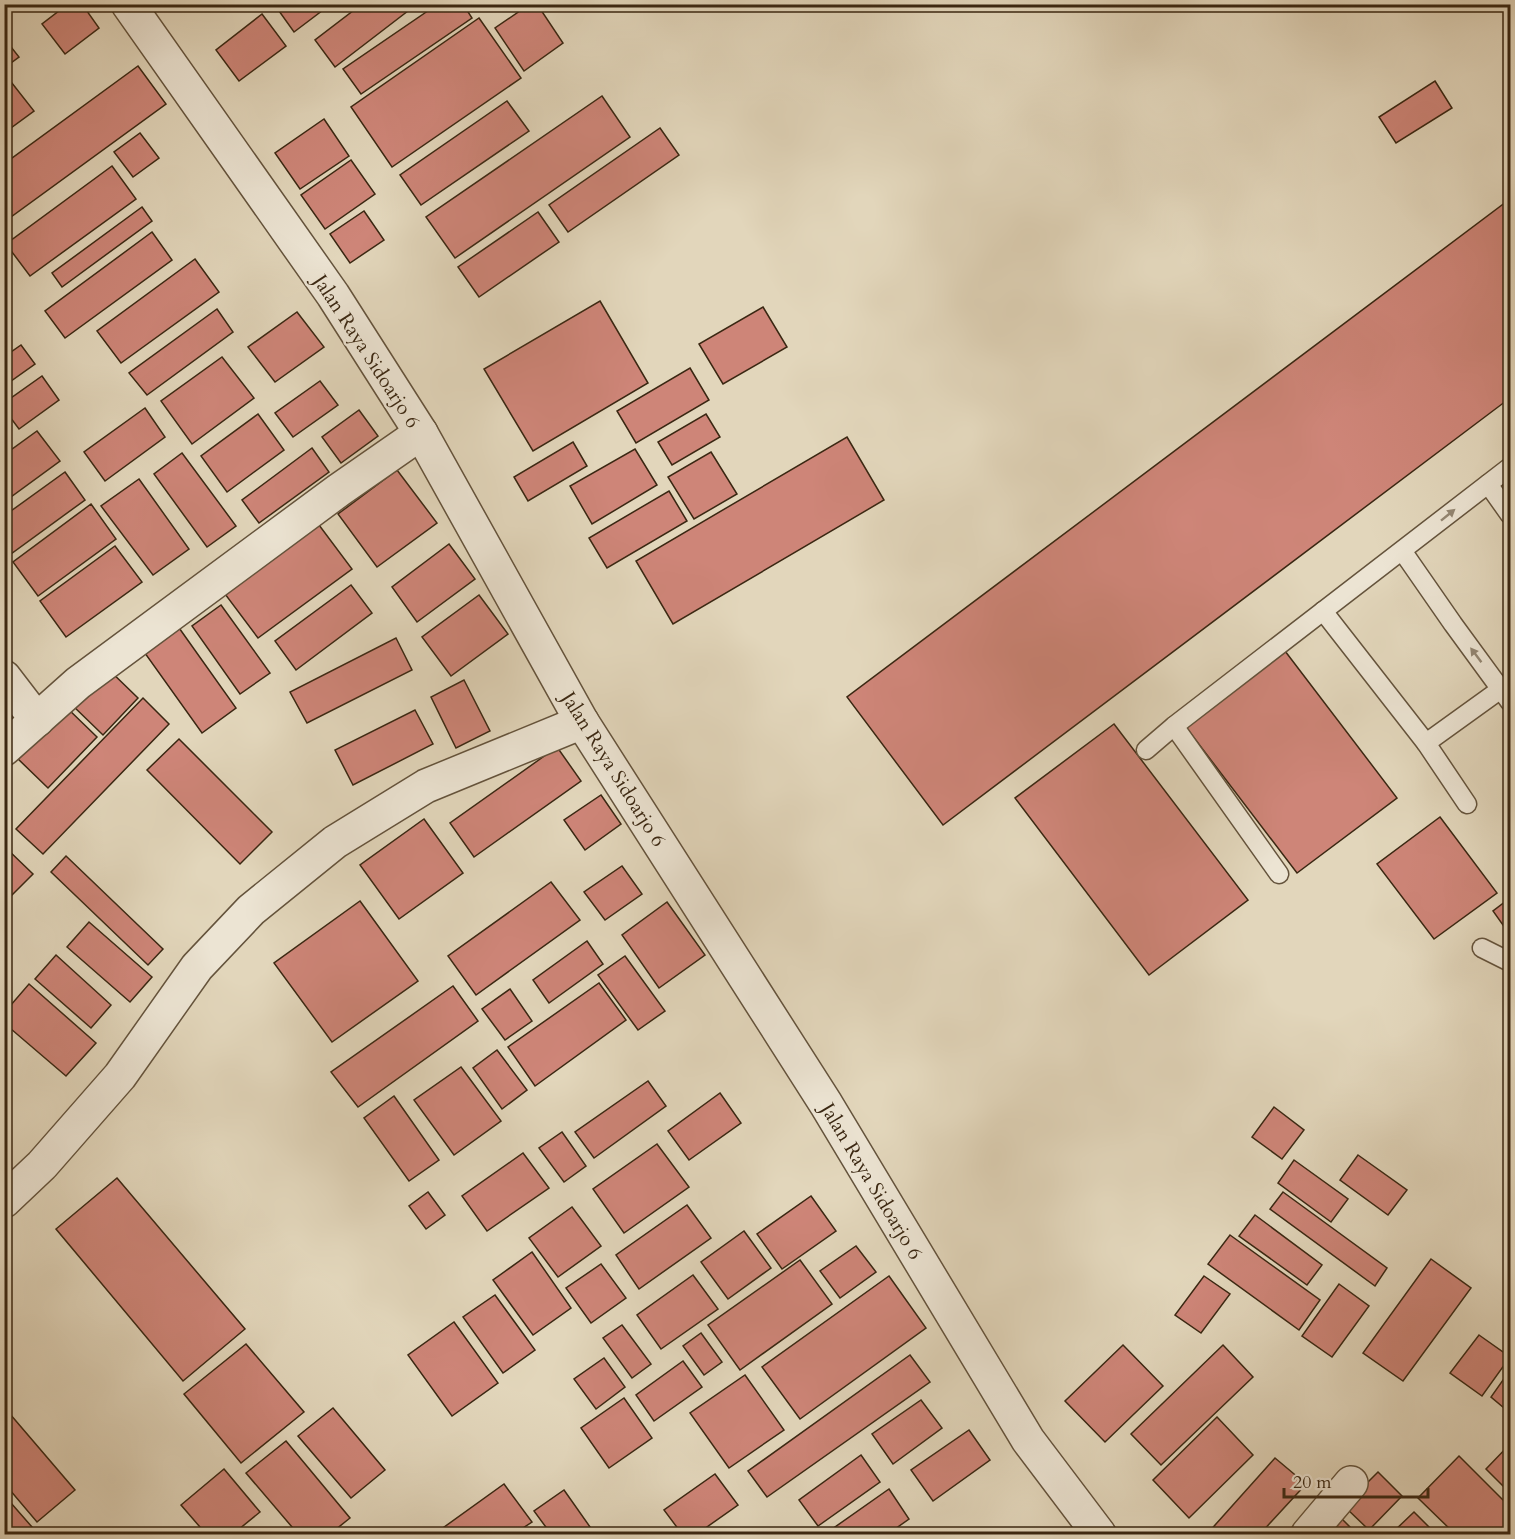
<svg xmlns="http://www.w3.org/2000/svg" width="1515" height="1539" font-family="Cardo,serif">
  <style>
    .building { fill: #ce8578; stroke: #3a2712; stroke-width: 1.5 }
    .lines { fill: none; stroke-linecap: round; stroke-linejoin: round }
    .service-casing { stroke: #64533c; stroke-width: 21 }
    .minor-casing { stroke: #64533c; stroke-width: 36 }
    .service { stroke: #ece4d3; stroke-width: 18 }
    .minor { stroke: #ece4d3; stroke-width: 33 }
    .oneway { fill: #938672 }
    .labels { text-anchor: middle; stroke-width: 5; stroke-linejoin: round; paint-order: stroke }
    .street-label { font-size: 20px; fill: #3a2712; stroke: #ece4d3 }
  </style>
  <rect width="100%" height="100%" fill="#e2d6bb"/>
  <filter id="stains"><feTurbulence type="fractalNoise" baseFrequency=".00333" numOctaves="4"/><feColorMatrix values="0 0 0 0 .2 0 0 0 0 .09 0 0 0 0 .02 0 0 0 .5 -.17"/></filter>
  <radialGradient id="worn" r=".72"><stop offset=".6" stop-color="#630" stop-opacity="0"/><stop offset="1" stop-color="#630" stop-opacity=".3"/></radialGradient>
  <g class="building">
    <polygon points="68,4 82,4 99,28 65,54 42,24"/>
    <polygon points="274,4 331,4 294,32"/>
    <polygon points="362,4 417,4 335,67 315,40"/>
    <polygon points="438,4 463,4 472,18 361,94 343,69"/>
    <polygon points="530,4 537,4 563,43 524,71 495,28"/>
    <polygon points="262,14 286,46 239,81 216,50"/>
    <polygon points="479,18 521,78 392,167 351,107"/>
    <polygon points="4,38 19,57 4,68"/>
    <polygon points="138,66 166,104 4,222 4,164"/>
    <polygon points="8,78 34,111 4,133 4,81"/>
    <polygon points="1435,81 1452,108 1396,143 1379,117"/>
    <polygon points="602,96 630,137 455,258 426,217"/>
    <polygon points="507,101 529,131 421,205 400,175"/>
    <polygon points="324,119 349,156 300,189 275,153"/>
    <polygon points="660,128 679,155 568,232 549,205"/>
    <polygon points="140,133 159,158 133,177 114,152"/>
    <polygon points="351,160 375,194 325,229 301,195"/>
    <polygon points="112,166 136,199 30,276 6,244"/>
    <polygon points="1510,199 1510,398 943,825 847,697"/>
    <polygon points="142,207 152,221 62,287 52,273"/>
    <polygon points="364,211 384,240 350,263 330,234"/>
    <polygon points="538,212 559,242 479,297 458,267"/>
    <polygon points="152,232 172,260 65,338 45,311"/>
    <polygon points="195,259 219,292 121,363 97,331"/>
    <polygon points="600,301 648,383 533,451 484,369"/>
    <polygon points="763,307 787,347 723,384 699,344"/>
    <polygon points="217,309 233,332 147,395 129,373"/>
    <polygon points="297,312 324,347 275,382 248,347"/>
    <polygon points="21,345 35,364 4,386 4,357"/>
    <polygon points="222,357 254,398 192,444 161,401"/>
    <polygon points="690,368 709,400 636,443 617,411"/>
    <polygon points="42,376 59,400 19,429 4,409 4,403"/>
    <polygon points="320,381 338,405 293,437 275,413"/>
    <polygon points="145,408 165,437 105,481 84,452"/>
    <polygon points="359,410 378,436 341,463 322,437"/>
    <polygon points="258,414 284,450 227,492 201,456"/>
    <polygon points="706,414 720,437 672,465 658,442"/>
    <polygon points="37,431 60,461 4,502 4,455"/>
    <polygon points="847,437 884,500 673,624 636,561"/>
    <polygon points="573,442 587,466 528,501 514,477"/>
    <polygon points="312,448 329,472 259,523 242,500"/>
    <polygon points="635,449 657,485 592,524 570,486"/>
    <polygon points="711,452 737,494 694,519 668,477"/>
    <polygon points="182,453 236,526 207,547 154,474"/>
    <polygon points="397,470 437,523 377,567 338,514"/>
    <polygon points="65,472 85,500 4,559 4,516"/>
    <polygon points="139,479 189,549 153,575 101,506"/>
    <polygon points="669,491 687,521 607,568 589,538"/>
    <polygon points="91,504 116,539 38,596 13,562"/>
    <polygon points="316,521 352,569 258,638 222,590"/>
    <polygon points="449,544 475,579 417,622 392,587"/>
    <polygon points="115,546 142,582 66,637 40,601"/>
    <polygon points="351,585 372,613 296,670 275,641"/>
    <polygon points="479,595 508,634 451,676 422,637"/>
    <polygon points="221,605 270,673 240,694 192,626"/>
    <polygon points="177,625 236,708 202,733 142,649"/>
    <polygon points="396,638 412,670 307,723 290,692"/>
    <polygon points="1285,651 1397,798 1297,873 1185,726"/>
    <polygon points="105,666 138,698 103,735 69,702"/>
    <polygon points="464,680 490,731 456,748 431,697"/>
    <polygon points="143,698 169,724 43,854 16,829"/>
    <polygon points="65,706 97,737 48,788 16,757"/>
    <polygon points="415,710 433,744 353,785 335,750"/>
    <polygon points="1114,724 1248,900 1149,975 1015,798"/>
    <polygon points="179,739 272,832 240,864 147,770"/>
    <polygon points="557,747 581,781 474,857 450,823"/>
    <polygon points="601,795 621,824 585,850 564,820"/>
    <polygon points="1440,817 1497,893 1434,939 1377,864"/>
    <polygon points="424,819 463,873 399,919 360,865"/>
    <polygon points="6,848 33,874 4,903 4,849"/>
    <polygon points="66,856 163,949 148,965 51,872"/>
    <polygon points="622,866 642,894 605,920 584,892"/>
    <polygon points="551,882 580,920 476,995 448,956"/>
    <polygon points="1510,898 1510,935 1493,911"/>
    <polygon points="360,901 418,981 332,1042 274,963"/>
    <polygon points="667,902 705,955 659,988 622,935"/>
    <polygon points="89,922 152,977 130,1002 67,947"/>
    <polygon points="587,941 603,964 549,1003 533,980"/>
    <polygon points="56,955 111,1005 91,1028 35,979"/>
    <polygon points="625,956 665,1011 638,1030 598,975"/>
    <polygon points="599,983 626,1020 535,1086 508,1047"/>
    <polygon points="29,984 96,1043 66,1076 4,1023 4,1013"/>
    <polygon points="453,986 478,1021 358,1107 331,1072"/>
    <polygon points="510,989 532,1021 505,1040 482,1009"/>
    <polygon points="497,1050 527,1090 502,1109 473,1068"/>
    <polygon points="461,1067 501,1121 454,1155 414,1100"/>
    <polygon points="648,1081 666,1106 594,1158 575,1132"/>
    <polygon points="720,1093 741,1123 689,1160 668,1131"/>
    <polygon points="394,1096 439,1160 409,1181 364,1118"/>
    <polygon points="1274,1107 1304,1130 1282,1159 1252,1137"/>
    <polygon points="562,1132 586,1166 564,1182 539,1148"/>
    <polygon points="657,1144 689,1187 624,1233 593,1189"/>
    <polygon points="523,1153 549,1188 487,1231 462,1196"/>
    <polygon points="1358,1155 1407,1190 1388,1215 1340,1180"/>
    <polygon points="1294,1160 1348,1199 1331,1222 1278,1183"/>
    <polygon points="117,1178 245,1329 183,1381 56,1229"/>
    <polygon points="428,1192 445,1215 426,1229 409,1206"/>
    <polygon points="1283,1192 1387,1268 1375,1286 1270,1209"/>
    <polygon points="811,1196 836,1231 782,1269 757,1234"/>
    <polygon points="687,1205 711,1238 639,1289 616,1255"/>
    <polygon points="572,1207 601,1246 558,1277 529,1238"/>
    <polygon points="1255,1215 1322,1265 1307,1285 1239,1236"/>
    <polygon points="744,1231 771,1268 728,1299 701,1262"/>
    <polygon points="1230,1235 1320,1300 1299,1330 1208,1264"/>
    <polygon points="856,1246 876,1272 840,1298 820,1271"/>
    <polygon points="532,1252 571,1308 533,1335 493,1280"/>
    <polygon points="1431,1259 1471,1288 1403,1381 1363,1353"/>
    <polygon points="800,1260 832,1304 740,1370 708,1325"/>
    <polygon points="601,1264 626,1298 591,1323 566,1288"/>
    <polygon points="693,1275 718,1309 661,1349 637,1315"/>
    <polygon points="889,1276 926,1328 800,1419 762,1367"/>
    <polygon points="1204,1276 1230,1294 1201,1333 1175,1315"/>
    <polygon points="1339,1284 1369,1306 1332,1357 1302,1336"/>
    <polygon points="495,1295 535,1350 503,1373 463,1317"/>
    <polygon points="454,1322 498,1383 452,1416 408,1355"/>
    <polygon points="622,1325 651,1364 632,1378 603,1338"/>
    <polygon points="701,1333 722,1362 704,1375 683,1346"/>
    <polygon points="1479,1335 1510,1357 1482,1396 1450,1373"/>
    <polygon points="246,1344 304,1412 241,1463 184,1394"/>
    <polygon points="1123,1345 1163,1386 1105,1442 1065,1401"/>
    <polygon points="1223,1345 1253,1377 1161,1465 1131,1434"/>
    <polygon points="910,1355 930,1382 767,1497 748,1471"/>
    <polygon points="604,1358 625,1387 596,1409 574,1379"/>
    <polygon points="683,1361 702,1387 654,1421 636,1395"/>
    <polygon points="1510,1370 1510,1413 1491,1397"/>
    <polygon points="745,1375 784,1430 729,1468 690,1413"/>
    <polygon points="624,1398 652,1438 609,1468 581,1428"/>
    <polygon points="921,1400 942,1428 893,1464 872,1434"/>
    <polygon points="4,1407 75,1490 37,1522 4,1483"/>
    <polygon points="333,1408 385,1470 351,1498 298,1436"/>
    <polygon points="1217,1417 1253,1455 1189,1518 1153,1480"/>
    <polygon points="969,1430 990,1460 933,1501 911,1470"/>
    <polygon points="286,1441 350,1518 330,1534 298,1534 246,1473"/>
    <polygon points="1510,1444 1510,1493 1486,1469"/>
    <polygon points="861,1455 880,1482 818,1526 799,1500"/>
    <polygon points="1459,1456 1510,1507 1510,1523 1499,1534 1455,1534 1418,1498"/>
    <polygon points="1275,1458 1306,1484 1260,1534 1207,1534"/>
    <polygon points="224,1469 260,1512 233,1534 206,1534 181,1505"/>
    <polygon points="1378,1472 1402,1496 1369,1530 1344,1506"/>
    <polygon points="715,1474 738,1505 697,1534 682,1534 664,1510"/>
    <polygon points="504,1484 532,1522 514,1534 442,1534 440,1530"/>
    <polygon points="889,1489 909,1519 888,1534 825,1534"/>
    <polygon points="564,1490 595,1534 551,1534 534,1511"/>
    <polygon points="4,1495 32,1527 23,1534 4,1534"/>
    <polygon points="1414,1512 1436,1534 1391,1534"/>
    <polygon points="1342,1519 1357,1534 1327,1534"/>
  </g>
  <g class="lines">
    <defs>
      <g id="service">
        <polyline points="1488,484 1510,515"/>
        <polyline points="1403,552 1453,624 1510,702"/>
        <polyline points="1323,611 1426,743 1467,804"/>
        <polyline points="1174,726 1279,874"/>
        <polyline points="1426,743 1501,689"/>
        <polyline points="1146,750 1174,726 1510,467"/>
        <polyline points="1482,948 1510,962"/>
      </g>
      <g id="minor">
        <polyline points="128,4 333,295 421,433 582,722 826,1104 1028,1440 1099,1534"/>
        <polyline points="4,677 37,720"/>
        <polyline points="4,749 78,683 339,490 421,433"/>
        <polyline points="4,1201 42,1165 120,1076 197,967 251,910 335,842 426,786 582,722"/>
        <polyline points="1308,1534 1351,1483"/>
      </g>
    </defs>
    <use href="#service" class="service-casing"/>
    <use href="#minor" class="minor-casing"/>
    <use href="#service" class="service"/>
    <use href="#minor" class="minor"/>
  </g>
  <defs><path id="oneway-solid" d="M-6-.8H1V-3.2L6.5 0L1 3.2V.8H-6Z" transform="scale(1.5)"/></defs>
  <g class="oneway">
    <use href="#oneway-solid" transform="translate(1448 515) rotate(-39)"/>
    <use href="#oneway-solid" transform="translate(1476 655) rotate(-127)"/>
  </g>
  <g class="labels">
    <g class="street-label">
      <text transform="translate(367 351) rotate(57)" y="7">Jalan Raya Sidoarjo 6</text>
      <text transform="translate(614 769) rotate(58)" y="7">Jalan Raya Sidoarjo 6</text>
      <text transform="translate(872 1181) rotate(59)" y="7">Jalan Raya Sidoarjo 6</text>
    </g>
  </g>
  <rect width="1515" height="1539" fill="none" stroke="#e2d6bb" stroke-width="24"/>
  <rect x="6" y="6" width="1503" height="1527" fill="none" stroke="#3a2712" stroke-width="3"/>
  <rect x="12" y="12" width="1491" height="1515" fill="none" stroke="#3a2712" stroke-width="1.5"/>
  <path d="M1284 1488v9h144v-9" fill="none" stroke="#3a2712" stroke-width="3"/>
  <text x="1293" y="1488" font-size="18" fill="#3a2712" stroke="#ece4d3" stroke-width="4.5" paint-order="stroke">20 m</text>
  <rect width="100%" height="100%" filter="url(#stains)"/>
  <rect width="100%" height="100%" fill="url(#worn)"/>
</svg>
